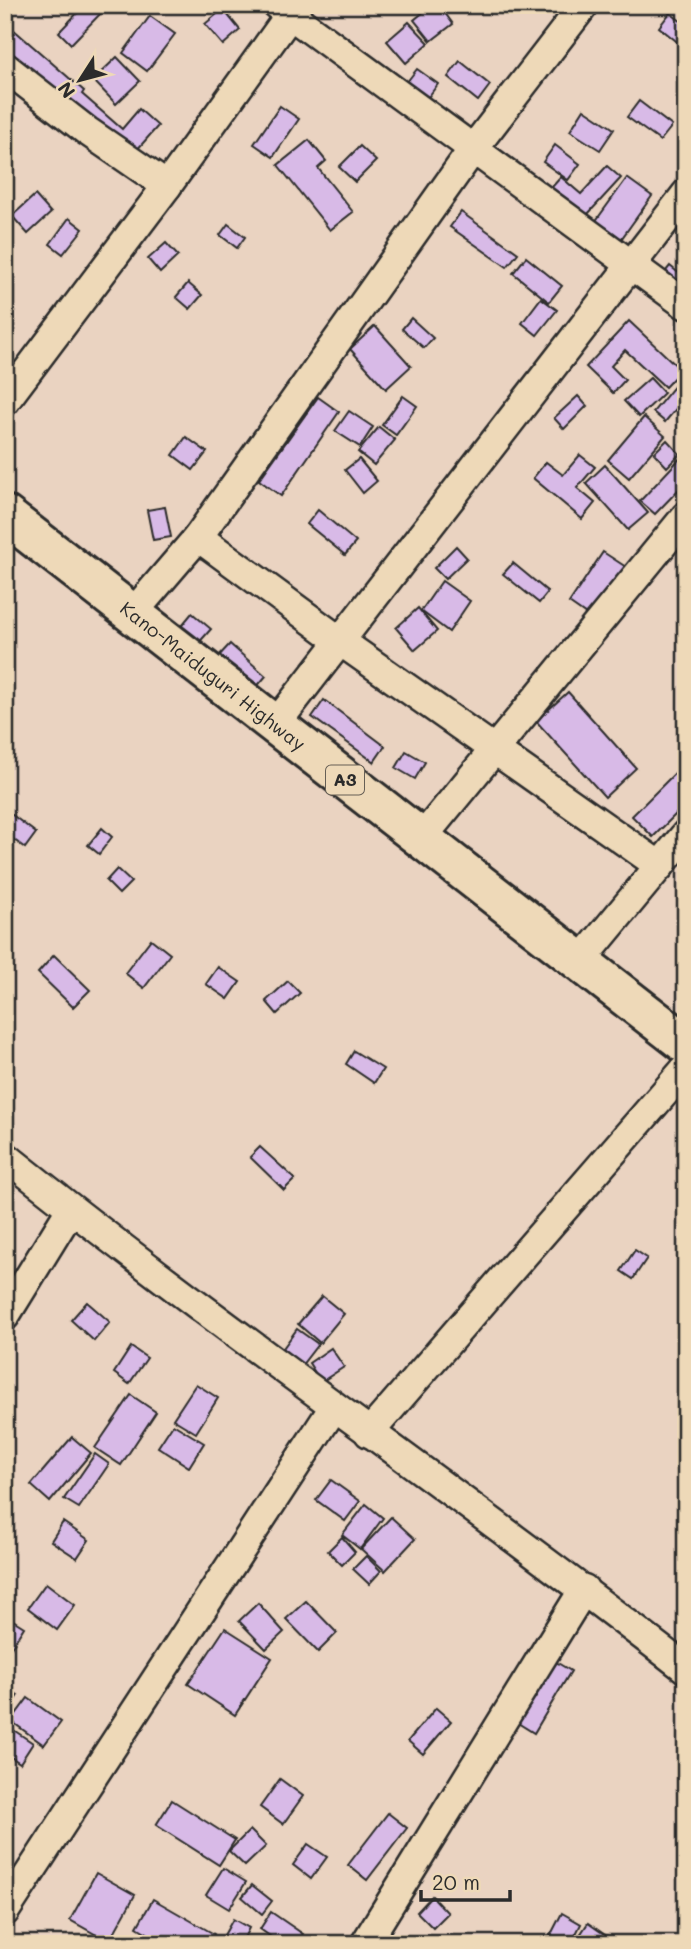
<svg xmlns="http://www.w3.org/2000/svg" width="691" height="1949" font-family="Mali,sans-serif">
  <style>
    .building { fill: #d8bae7; stroke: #2b2b2b; stroke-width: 2 }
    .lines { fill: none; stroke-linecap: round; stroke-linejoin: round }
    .minor-casing { stroke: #2b2b2b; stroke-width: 33 }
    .trunk-casing { stroke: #2b2b2b; stroke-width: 44 }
    .minor { stroke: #eed9b8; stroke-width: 28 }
    .trunk { stroke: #eed9b8; stroke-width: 38 }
    .labels { text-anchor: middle; stroke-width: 5; stroke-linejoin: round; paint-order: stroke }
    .shield { fill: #eed9b8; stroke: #665f55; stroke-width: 2 }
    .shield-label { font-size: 18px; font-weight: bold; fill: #2b2b2b }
    .street-label { font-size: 19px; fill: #2b2b2b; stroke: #eed9b8 }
  </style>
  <rect width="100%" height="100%" fill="#ead3c1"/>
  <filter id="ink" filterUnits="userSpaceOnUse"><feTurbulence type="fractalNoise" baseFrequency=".0143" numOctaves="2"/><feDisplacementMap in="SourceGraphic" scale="14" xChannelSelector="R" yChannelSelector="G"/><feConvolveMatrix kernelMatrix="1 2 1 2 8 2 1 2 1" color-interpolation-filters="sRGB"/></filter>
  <g filter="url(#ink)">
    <g class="building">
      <polygon points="85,5 97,5 103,11 71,44 59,32"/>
      <polygon points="432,5 439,5 453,24 431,41 414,20"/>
      <polygon points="223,9 240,30 223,45 205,24"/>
      <polygon points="670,13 686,25 686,49 659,27"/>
      <polygon points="150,16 175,34 147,71 123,53"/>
      <polygon points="5,22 84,91 82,94 122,129 139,109 158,126 128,160 5,52"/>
      <polygon points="409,22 429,43 406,63 387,41"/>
      <polygon points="117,57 140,81 116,104 93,80"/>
      <polygon points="460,61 490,85 478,101 448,77"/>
      <polygon points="417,69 438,84 420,108 399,92"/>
      <polygon points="639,101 672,126 660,141 627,117"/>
      <polygon points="280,106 299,119 273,157 254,144"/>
      <polygon points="584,109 614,129 600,150 570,131"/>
      <polygon points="309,140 326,161 318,168 353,212 330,230 278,165"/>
      <polygon points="555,145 580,164 568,180 543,162"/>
      <polygon points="360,146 376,161 355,182 339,167"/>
      <polygon points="607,166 621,178 575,228 542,198 561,177 581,194"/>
      <polygon points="627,178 652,196 609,256 584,237"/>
      <polygon points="35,195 51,213 28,234 12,216"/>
      <polygon points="461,212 518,253 507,267 450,227"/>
      <polygon points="69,218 83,229 63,254 50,244"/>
      <polygon points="228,224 245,237 237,248 220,235"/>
      <polygon points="166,243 178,256 160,273 148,259"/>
      <polygon points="526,257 562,286 549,302 513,273"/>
      <polygon points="670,266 686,279 686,285 677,297 657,282"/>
      <polygon points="188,283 202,295 190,309 176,297"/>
      <polygon points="541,298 557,310 537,335 522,323"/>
      <polygon points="411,318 433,338 424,348 402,329"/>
      <polygon points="629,321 681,370 665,387 625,350 611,366 625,380 613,393 586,367"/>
      <polygon points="375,326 411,366 386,389 350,349"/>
      <polygon points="686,372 686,397 665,422 653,412"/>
      <polygon points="650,378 664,393 639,417 624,401"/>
      <polygon points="403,396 417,406 396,435 382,425"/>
      <polygon points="578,396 587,406 564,429 554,418"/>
      <polygon points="318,397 339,412 281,496 259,480"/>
      <polygon points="349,411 373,427 360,447 335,431"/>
      <polygon points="644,417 665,436 629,478 608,460"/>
      <polygon points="379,427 395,440 374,465 358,452"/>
      <polygon points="186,437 207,452 193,470 173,455"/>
      <polygon points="667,440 680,454 667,467 654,453"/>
      <polygon points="686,452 686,482 655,514 640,501"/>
      <polygon points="580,455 595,467 577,488 595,503 582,519 533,478 546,462 563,475"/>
      <polygon points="359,459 377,481 363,493 345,470"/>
      <polygon points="605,465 648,513 628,530 586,483"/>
      <polygon points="165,507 171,537 153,540 147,510"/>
      <polygon points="318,510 356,542 345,555 307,524"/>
      <polygon points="456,546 467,558 445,579 434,568"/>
      <polygon points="603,552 626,567 592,619 569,603"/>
      <polygon points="513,563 548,592 539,603 503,574"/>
      <polygon points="442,581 470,601 449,632 421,611"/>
      <polygon points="418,608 437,631 415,650 396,628"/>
      <polygon points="192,613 211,629 196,646 178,630"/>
      <polygon points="230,644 266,676 254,690 217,658"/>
      <polygon points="568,692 636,768 605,797 536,721"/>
      <polygon points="324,700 385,746 374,762 312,717"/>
      <polygon points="406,751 425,762 415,779 396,768"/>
      <polygon points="686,762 686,804 653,837 632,816"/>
      <polygon points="7,811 36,833 25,848 5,833 5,813"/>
      <polygon points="102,828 112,837 99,854 88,845"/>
      <polygon points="117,869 131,882 119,894 106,881"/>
      <polygon points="151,939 170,954 144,988 125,973"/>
      <polygon points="54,955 90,990 73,1007 38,973"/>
      <polygon points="218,967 240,982 228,999 206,984"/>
      <polygon points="288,981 300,993 277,1014 266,1001"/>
      <polygon points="354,1051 383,1069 374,1083 346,1064"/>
      <polygon points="260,1147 295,1179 284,1190 250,1157"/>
      <polygon points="635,1250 647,1258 633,1279 621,1271"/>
      <polygon points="322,1296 344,1314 320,1343 298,1324"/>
      <polygon points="87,1302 110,1322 94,1341 71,1320"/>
      <polygon points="297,1329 318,1344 301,1366 281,1351"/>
      <polygon points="131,1347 147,1358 129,1384 114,1373"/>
      <polygon points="331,1348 344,1367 321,1382 309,1363"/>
      <polygon points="196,1384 218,1398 196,1433 173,1419"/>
      <polygon points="131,1395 156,1412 121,1465 95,1448"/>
      <polygon points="173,1424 204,1443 189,1467 158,1447"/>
      <polygon points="72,1437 91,1453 50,1502 31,1485"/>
      <polygon points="95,1454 109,1464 79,1508 64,1499"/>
      <polygon points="331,1480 360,1501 345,1521 316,1500"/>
      <polygon points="366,1504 383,1518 360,1549 342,1535"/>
      <polygon points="391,1517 415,1539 385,1571 361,1549"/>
      <polygon points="63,1522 89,1540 77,1558 51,1541"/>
      <polygon points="342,1537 355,1552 342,1565 328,1551"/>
      <polygon points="366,1556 381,1571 369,1584 353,1569"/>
      <polygon points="46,1583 75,1605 57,1630 28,1608"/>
      <polygon points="306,1601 337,1633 318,1652 286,1619"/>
      <polygon points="258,1603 284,1632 266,1649 239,1621"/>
      <polygon points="5,1615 24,1627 9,1651 5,1649"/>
      <polygon points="225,1628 272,1658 235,1715 188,1684"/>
      <polygon points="551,1659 571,1671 534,1733 513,1720"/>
      <polygon points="5,1687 18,1695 5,1716"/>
      <polygon points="28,1698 61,1722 44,1745 11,1721"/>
      <polygon points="436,1708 451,1721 423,1754 408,1741"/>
      <polygon points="9,1727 33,1743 20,1763 5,1753 5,1732"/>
      <polygon points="280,1779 303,1796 283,1824 260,1807"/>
      <polygon points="172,1800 235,1840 219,1865 156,1825"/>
      <polygon points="388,1813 407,1828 367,1880 348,1865"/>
      <polygon points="250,1830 266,1846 245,1866 229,1851"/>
      <polygon points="308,1844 327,1857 311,1879 293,1865"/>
      <polygon points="223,1868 246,1882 229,1909 206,1895"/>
      <polygon points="96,1873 135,1895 109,1942 70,1920"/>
      <polygon points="252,1885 272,1901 262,1914 242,1897"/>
      <polygon points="432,1896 448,1913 433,1928 417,1912"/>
      <polygon points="153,1899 214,1934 208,1944 166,1944 137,1927"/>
      <polygon points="271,1912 303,1934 296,1944 281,1944 260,1929"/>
      <polygon points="562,1913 581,1924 571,1944 546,1944"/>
      <polygon points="233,1919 249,1928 241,1944 235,1944 223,1937"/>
      <polygon points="588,1923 611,1939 608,1944 574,1944"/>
    </g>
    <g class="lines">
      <defs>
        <g id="minor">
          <polyline points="277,5 686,305"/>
          <polyline points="5,67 87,131 167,186"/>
          <polyline points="5,401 167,186 297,5"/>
          <polyline points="198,537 340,641 660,866"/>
          <polyline points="132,614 198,537 473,149 584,5"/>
          <polyline points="275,725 686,194"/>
          <polyline points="421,839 686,516"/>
          <polyline points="580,962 686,834"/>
          <path d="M5,1156C227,1334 462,1494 686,1669"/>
          <polyline points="5,1316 71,1209"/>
          <polyline points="369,1433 686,1068"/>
          <polyline points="5,1911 334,1407"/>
          <polyline points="365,1944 584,1589"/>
        </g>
        <polyline id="trunk" points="5,515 686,1044"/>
      </defs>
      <use href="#minor" class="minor-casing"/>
      <use href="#trunk" class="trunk-casing"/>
      <use href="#minor" class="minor"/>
      <use href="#trunk" class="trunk"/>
    </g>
  </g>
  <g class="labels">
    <rect class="shield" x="326" y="765.5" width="38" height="29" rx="5"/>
    <g class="shield-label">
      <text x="345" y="786">A3</text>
    </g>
    <g class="street-label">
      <text transform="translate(213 676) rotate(38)" y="7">Kano-Maiduguri Highway</text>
    </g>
  </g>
  <rect width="691" height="1949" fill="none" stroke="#eed9b8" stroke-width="28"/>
  <rect x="14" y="14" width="663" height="1921" fill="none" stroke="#2b2b2b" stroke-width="2.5" filter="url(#ink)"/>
  <g transform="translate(80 80) rotate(234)" stroke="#eed9b8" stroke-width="5" paint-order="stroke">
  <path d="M0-5L12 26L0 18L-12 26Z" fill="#2b2b2b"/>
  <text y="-10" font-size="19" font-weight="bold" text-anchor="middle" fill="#2b2b2b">N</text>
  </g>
  <path d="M421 1890v10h89v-10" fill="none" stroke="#2b2b2b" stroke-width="3.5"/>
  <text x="432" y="1890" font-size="21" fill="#2b2b2b" stroke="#eed9b8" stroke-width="5" paint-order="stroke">20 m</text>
</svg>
